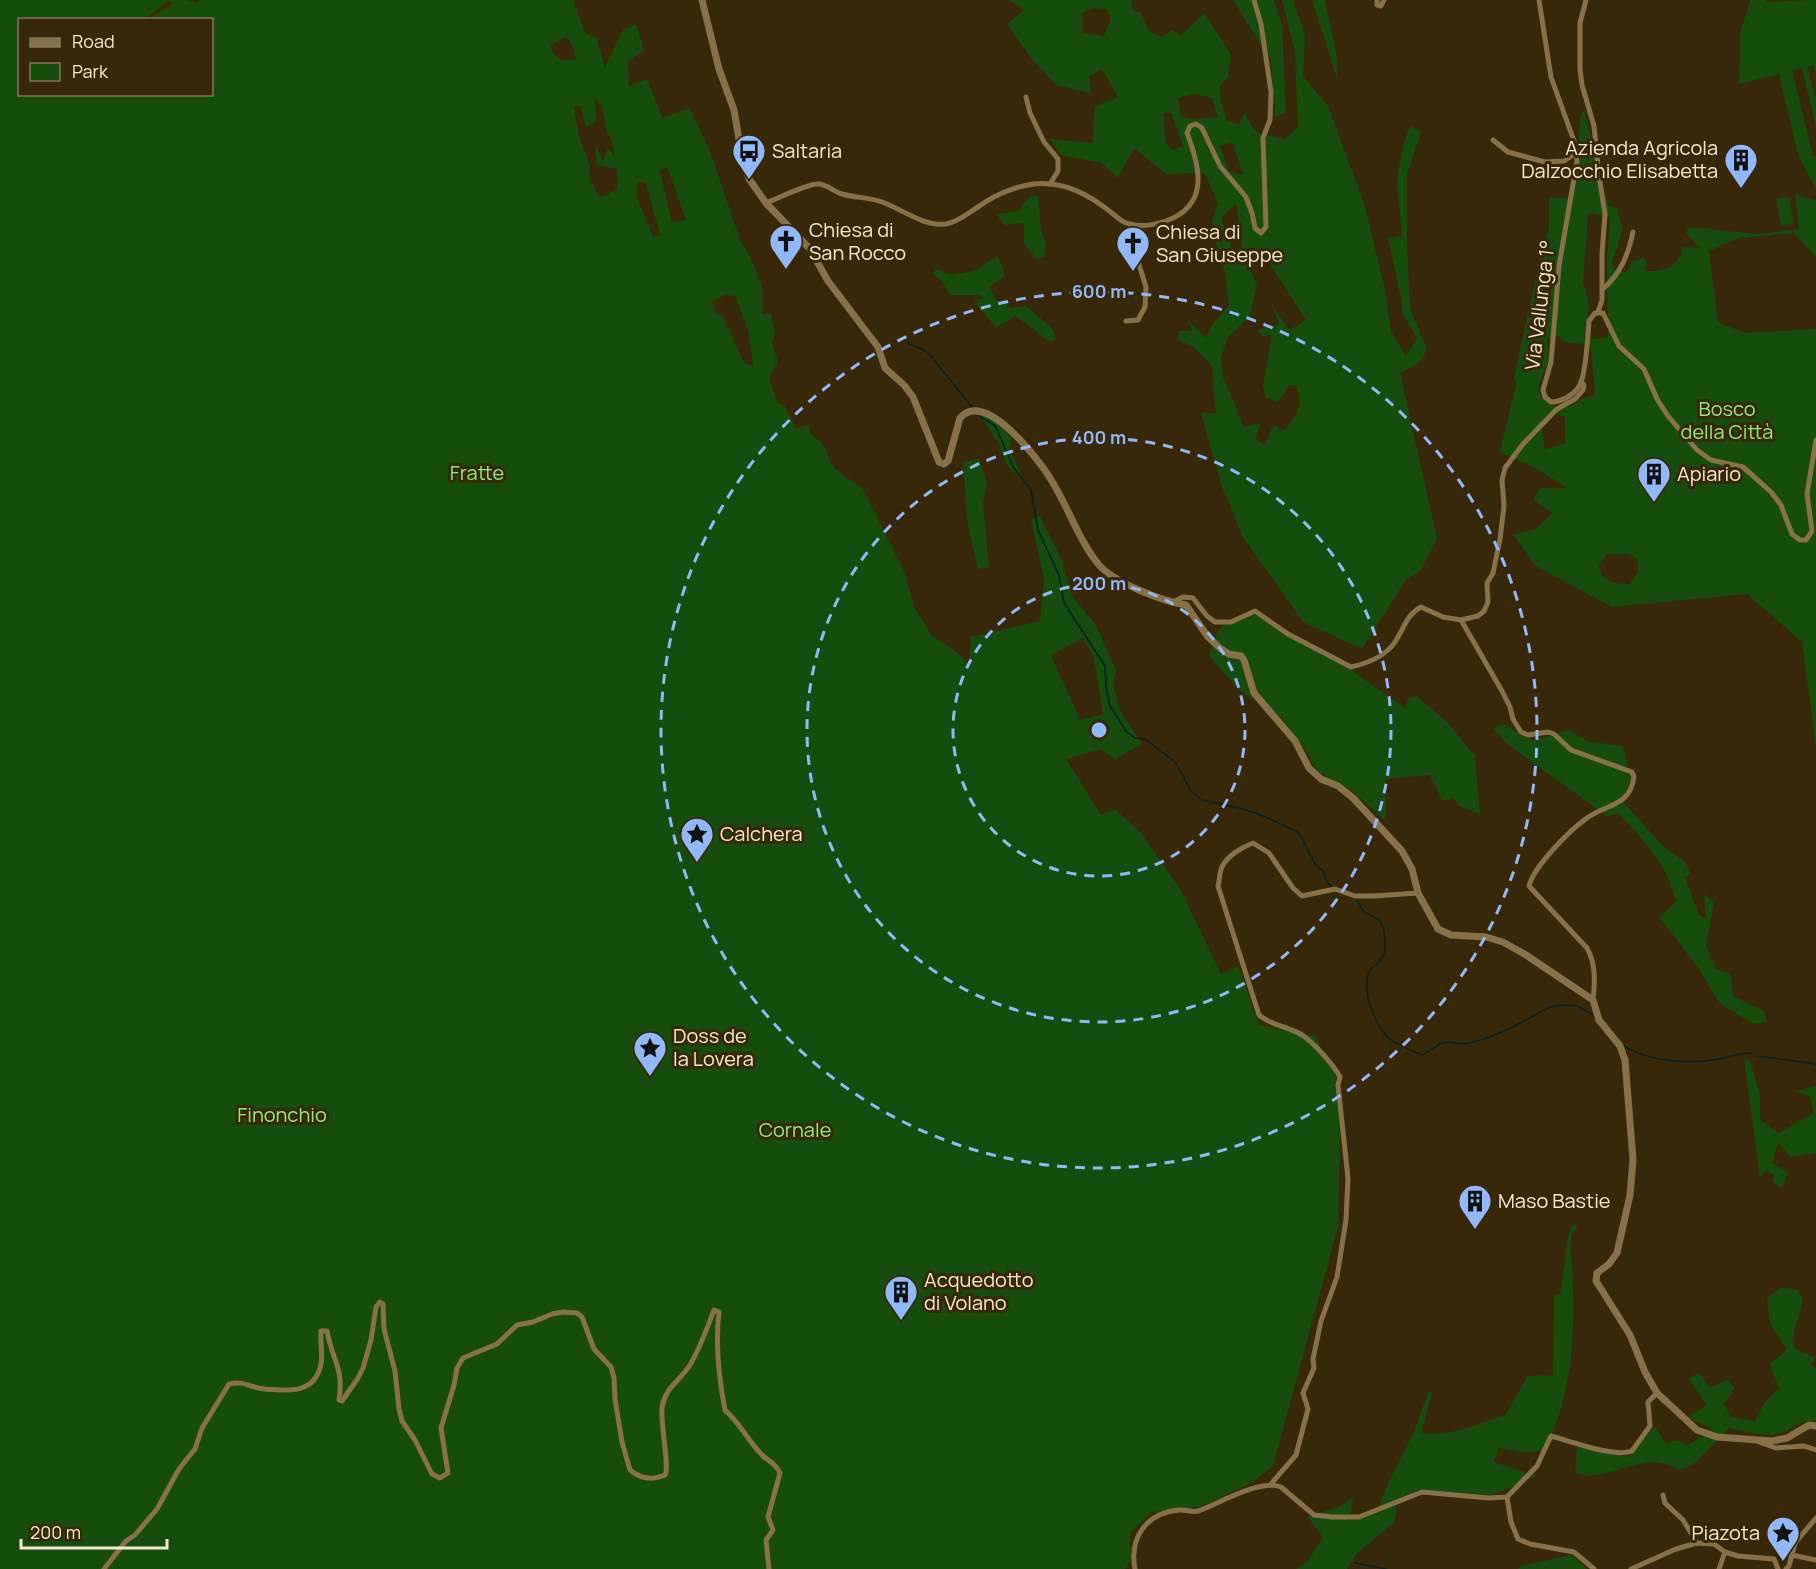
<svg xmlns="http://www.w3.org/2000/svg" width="1816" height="1569" font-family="Manrope,sans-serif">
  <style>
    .green { fill: #154d0c; fill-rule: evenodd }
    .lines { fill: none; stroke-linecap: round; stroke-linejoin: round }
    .stream { stroke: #082021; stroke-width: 1.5 }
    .minor { stroke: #897147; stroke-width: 5 }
    .tertiary { stroke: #897147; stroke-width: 7 }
    .ring { fill: none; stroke: #90b8fd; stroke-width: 3; stroke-dasharray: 10 8 }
    .labels { text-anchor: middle; stroke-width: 6; stroke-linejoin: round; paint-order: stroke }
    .poi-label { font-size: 20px; fill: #f5e8d2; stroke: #382807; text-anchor: start }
    .street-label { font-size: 20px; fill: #f5e8d2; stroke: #382807 }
    .park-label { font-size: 20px; fill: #8bed7c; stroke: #382807 }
    .centre { fill: #90b8fd; stroke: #382807; stroke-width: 3 }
    .ring-label { font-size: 18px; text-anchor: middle; font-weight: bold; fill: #90b8fd; stroke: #382807; stroke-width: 6; stroke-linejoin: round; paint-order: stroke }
  </style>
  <rect width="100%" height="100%" fill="#382807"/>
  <g class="green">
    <path d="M0,0H187L197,3L200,0H573L586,34L596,37L605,67L623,30L636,24L644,50L628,62L629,86L647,79L662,118L690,108L710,151L740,240L749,255L762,285V314H771L775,334L772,342L778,362L769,378L778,403L784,405L796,429L808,424L812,435L822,443L834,468L863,489L904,571L914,606L931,635L955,651L969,664L971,637L1040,621L1044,579L1031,520L1039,515L1062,561L1072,596L1096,625L1116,670L1113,684L1120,711L1142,744L1115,759L1101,749L1066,759L1101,815L1115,809L1141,833L1181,890L1221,974L1238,966L1259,1025L1315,1036L1336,1076L1340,1132L1338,1227L1273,1466L1253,1482L1200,1507L1152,1512L1130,1533L1131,1560L1125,1569H0ZM168,1H172V4L149,19L212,20V94H20V20L145,19ZM566,37L571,43L577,59L561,60L552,52L551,45ZM594,98L602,107L606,130L612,142L615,156L608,148L603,161L595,144L597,165L617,169L618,188L605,196H598L589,177L590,166L578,133L574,106H581L586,127L597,120ZM667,167L686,220L672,222L660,171ZM638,181L646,183L660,235L653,236L636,196ZM725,295L735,296L749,333L753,365L745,364L723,317L716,313L711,302ZM1083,638L1094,658L1103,714L1080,720L1051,655Z"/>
    <path d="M1009,0H1131L1133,11L1140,12L1149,31L1162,37L1173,30L1181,36L1204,13L1232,56L1229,64L1228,77L1220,86L1221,102L1227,121L1239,124L1245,112C1254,137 1261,134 1285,139L1298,128L1295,52L1282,0H1293L1305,35L1303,76L1328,106L1364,203L1384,285L1391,331L1406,356L1417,338L1402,312V303L1388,238L1402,236L1397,179L1403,146L1410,126L1421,132L1407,174V237L1410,308L1427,350L1419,363L1400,373L1437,538L1421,570L1406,580L1362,649L1303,622L1243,537L1222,487L1201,413H1216L1212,366L1192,346L1178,340L1179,331H1192L1188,320L1206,338L1213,324L1229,305L1225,272L1213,233L1212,221L1218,204L1205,173L1166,174L1134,148L1118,178L1101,163L1061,155L1050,139L1093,143L1095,106L1118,97L1102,69L1089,77L1091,93L1056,85L1031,58L1007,24L1025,10ZM1094,8L1107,9L1111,18L1104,36L1082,33V13ZM1196,94L1212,98L1218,117L1191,119L1181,116L1178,98ZM1163,113H1171L1183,146L1172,150L1166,143ZM1232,142L1243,174L1242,175L1229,171L1220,146ZM1236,203L1242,246L1233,251L1221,218ZM1253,256L1266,258L1306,320L1290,330L1272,306L1279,324L1258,330L1262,337L1272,335L1263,385L1265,397L1278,402L1289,385L1296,386C1304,405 1297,418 1282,431L1275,425L1270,432L1265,445L1255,439L1261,423L1244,427L1223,377L1221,359L1227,338L1250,316L1257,285L1248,264Z"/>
    <polygon points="1233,0 1274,0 1282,25 1286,113 1275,117 1271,61"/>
    <polygon points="1312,0 1325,0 1337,57 1337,78"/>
    <polygon points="1750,0 1766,0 1767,2 1816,0 1816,76 1813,65 1807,67 1816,99 1816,126 1802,68 1792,70 1813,156 1816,156 1816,190 1798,155 1779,74 1739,84 1740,34"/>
    <path d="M1584,109L1608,205L1617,209L1623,229L1612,262L1615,269L1627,273L1632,262L1644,257L1647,263L1645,271C1663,272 1680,267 1683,247L1700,248L1686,233L1689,227L1757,234L1799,229L1795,194L1816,201V257L1794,233L1738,238L1709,251L1718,322L1744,333L1816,329V746L1802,642L1747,594L1612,607L1536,566L1513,535L1536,529L1553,513L1533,500L1540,488H1567L1534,467L1500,452L1516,385L1514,377L1543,245L1549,229V197L1572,199L1578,161L1580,119ZM1588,213L1610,217L1607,260L1608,337L1584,340L1589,305L1583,282ZM1559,336L1565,342L1591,345L1595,395L1581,399L1570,407L1553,406L1541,398L1538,387L1548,361V338ZM1551,412L1565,417V443L1545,450L1541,422ZM1607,554H1629L1637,559L1639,571L1630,584L1613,583L1602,576L1599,566Z"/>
    <polygon points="1032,195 1038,196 1041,230 1046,242 1044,257 1036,259 1024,243 1024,223 1005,225 996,214 1019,211 1024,203"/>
    <polygon points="1789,197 1794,223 1781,226 1776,199"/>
    <polygon points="998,256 1005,276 989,287 997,301 1005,301 1010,308 1026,306 1051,327 1057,338 1050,342 1016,316 996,328 974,301 984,298 978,295 950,295 944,283 932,273 937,269 951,275 974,271"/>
    <polygon points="982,414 995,420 1012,439 1009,448 1021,475 1018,476 1008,466 998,442 979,415"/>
    <polygon points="979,459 987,483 983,504 989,568 978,569 968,526 963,462"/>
    <path d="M1250,612L1354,672L1405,708L1409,698L1417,696L1447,722L1475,756L1480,814L1459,806L1454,798L1443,801L1430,775L1385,779L1386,821L1351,790L1317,771L1307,752L1280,716L1239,690L1209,656C1219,626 1220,623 1250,612Z"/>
    <path d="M1503,724L1533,741L1568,730L1590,742L1623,746L1631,779L1622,801L1664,847L1684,861L1691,874L1685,877L1699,915L1706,918L1704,894L1714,902L1706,946L1716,969L1731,975L1733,996L1764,1011L1767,1022L1754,1024L1720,1004L1699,969L1660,918L1676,901C1667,865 1644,839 1618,813L1607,816L1508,745L1493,728Z"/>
    <polygon points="1744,1058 1750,1061 1760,1096 1760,1120 1779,1133 1814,1113 1810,1097 1796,1091 1816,1086 1816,1153 1790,1157 1778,1142 1772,1163 1788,1172 1782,1188 1773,1182 1774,1174 1765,1171 1760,1178"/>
    <path d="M1574,1224L1578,1226L1572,1234L1570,1244C1576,1301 1576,1366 1557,1421C1553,1431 1548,1441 1543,1451L1523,1452L1499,1448L1494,1462L1537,1476L1493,1495L1419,1490L1398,1500L1394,1523L1357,1553L1347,1569H1296L1306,1563L1323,1538L1308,1517L1339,1507L1353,1497L1350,1520L1378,1509L1389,1481L1413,1434L1429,1391L1432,1393L1421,1433C1450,1437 1478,1424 1505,1415L1528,1376L1553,1375L1554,1295L1560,1294L1569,1232Z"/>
    <path d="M1782,1287L1798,1290L1803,1301L1793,1336L1794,1348L1815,1358L1811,1365L1816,1368V1421C1799,1420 1795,1428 1781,1433C1764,1438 1745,1431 1729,1428L1695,1463L1679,1470C1649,1451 1625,1472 1594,1475C1588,1476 1581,1474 1575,1473L1577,1446L1628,1457L1655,1426L1666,1444L1677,1440L1687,1446L1712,1429L1688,1417L1707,1405L1688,1378L1699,1373L1710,1388L1727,1379L1735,1388L1724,1404L1731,1417L1755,1421L1764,1403L1779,1388L1769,1364L1787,1350L1770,1324L1767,1298Z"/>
    <polygon points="1572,1555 1587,1569 1518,1569 1520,1566"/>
  </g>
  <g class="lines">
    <g class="stream">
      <polyline points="909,344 922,349 930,355 972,407"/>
      <polyline points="981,417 995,426 1014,468 1031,490 1038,530 1059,575 1064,603 1105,666 1106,688 1110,706 1126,731 1135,738 1145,739 1175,762 1191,791 1202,800 1243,809 1266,817 1299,833 1315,864 1323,871 1327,882 1333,888"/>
      <path d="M1356,898C1359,902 1360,907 1363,910C1369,918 1380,915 1383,927C1386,939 1388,953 1379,962C1376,965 1371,967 1369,972C1361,990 1375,1026 1390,1039C1396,1044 1416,1053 1423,1055L1441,1043L1446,1042L1465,1044L1484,1039L1509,1029L1550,1007L1561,1005L1577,1006L1593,1015"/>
      <path d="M1623,1045C1645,1061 1687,1064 1714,1060C1726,1058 1739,1053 1751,1053"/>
      <polyline points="1758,1056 1816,1064"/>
      <polyline points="1355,1563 1386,1569"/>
    </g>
    <g class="minor">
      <polyline points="1377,0 1377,5 1381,6 1384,0"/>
      <path d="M1539,0L1551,77L1574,141L1577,161L1559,266L1551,362L1543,390L1545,397L1551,402C1563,402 1577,393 1581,382C1586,370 1588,335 1589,321L1595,313H1603L1619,346L1644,369L1657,399L1668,416L1697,450L1711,460L1743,467L1751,474L1771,492L1781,505L1792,534L1800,540H1806L1812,531L1807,494L1816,440"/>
      <polyline points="1586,0 1580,23 1580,69 1582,85 1594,126 1599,176 1605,214 1602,254 1602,300 1598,312"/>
      <polyline points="1026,97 1030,113 1044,142 1058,159 1058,171 1050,184"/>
      <polyline points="1493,140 1508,152 1545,162 1564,161 1576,153"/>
      <path d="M767,206L766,203C779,198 804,185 817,184C826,183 834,192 842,194C855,198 869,197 882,202C902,209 924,227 946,224C958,222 968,213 978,207C997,193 1026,181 1051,184C1071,186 1088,195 1104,207C1112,212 1118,220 1126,223C1139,228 1154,225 1166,221C1210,205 1200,167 1187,133L1190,126L1196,124L1202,128L1220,166L1246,197L1252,213L1255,228L1261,233L1266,227L1263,138L1270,120L1271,92L1261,24L1254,0"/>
      <path d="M1603,289C1621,273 1628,255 1633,232"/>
      <polyline points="1126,321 1138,320 1145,307 1146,287 1132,242 1131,224"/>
      <path d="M1173,602L1183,597L1193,598L1207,616L1215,622H1231L1255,611L1288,634L1351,667C1369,663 1389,655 1398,637C1405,625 1408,614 1421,607L1443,617L1461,620L1478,616L1484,611L1488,602L1487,583L1493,573L1500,539L1504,506L1502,480L1505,468L1523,444L1557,409L1575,399L1583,390L1584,385L1581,381"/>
      <path d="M1461,620L1502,691L1510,707L1513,719L1521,732L1528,735L1548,732L1554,734L1571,750L1632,772L1634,777C1630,807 1606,804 1587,818C1570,830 1534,866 1529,886L1587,948C1596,964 1595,982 1593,1000"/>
      <polyline points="1759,1442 1776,1448 1804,1446 1816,1450"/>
      <path d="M1270,1485L1296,1455L1308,1409L1303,1393L1314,1368L1313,1359L1321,1321L1337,1277L1346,1220L1348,1178L1338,1085L1340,1077C1334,1065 1313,1042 1302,1035C1287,1026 1272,1026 1259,1015L1218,886C1220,880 1219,872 1222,867C1227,856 1242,847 1253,843L1269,853L1293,888L1302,896L1335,889L1355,896H1374L1418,893"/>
      <polyline points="1663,1495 1665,1503 1683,1520 1697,1543"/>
      <path d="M1507,1497L1537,1466L1551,1436C1570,1441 1615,1458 1632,1451L1650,1426L1648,1402L1657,1393"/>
      <polyline points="1792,1555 1816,1560"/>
      <path d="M104,1569L126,1541L135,1535L157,1509L179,1469L195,1449L202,1428L229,1384C244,1380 250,1388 265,1389C289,1391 315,1394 321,1364C323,1353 320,1342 321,1331H327C332,1360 344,1367 339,1400L342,1401L358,1378L363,1368L371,1340L376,1307L380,1302L383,1304L384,1329L395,1371L399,1409L402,1421L415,1440L432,1474L440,1478L448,1473L441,1428L454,1385L457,1368L463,1358L497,1344L517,1325L533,1322L552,1314L563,1312L577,1313L582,1317L594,1349L611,1367L614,1378L615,1399L622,1442L630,1470C641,1479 652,1481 665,1475C670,1468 660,1422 662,1407C666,1386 680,1381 690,1365C700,1348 707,1329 714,1310L719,1312C715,1344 719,1379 725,1410C740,1423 748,1441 763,1456C770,1462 776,1464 780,1473L768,1517L773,1530L766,1540L769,1569"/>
      <path d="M1135,1569C1129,1538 1146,1513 1179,1510C1187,1509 1193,1514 1201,1510C1221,1502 1261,1479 1281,1487L1314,1515L1332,1517H1359L1422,1492L1489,1498L1507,1497L1511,1522L1518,1539L1530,1544L1574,1552L1594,1569"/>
      <polyline points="1631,1569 1676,1549 1697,1543 1714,1544 1725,1552 1738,1556 1774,1559 1778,1569"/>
      <polyline points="1719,1569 1725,1552"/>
      <polyline points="1786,1569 1789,1566 1795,1543 1816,1518"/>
    </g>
    <path class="tertiary" d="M702,0L719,69L734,110L741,151L749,179L766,203L810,249L828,281L878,347L885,368L904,385L913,397L939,462L944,464L948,461L960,418C984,391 1030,450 1044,469C1065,497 1077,539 1099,565C1115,583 1162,601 1186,605L1208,637L1221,649L1229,654L1241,656L1244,660L1254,693L1295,741L1309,768L1321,779L1338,786L1353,798L1402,851L1412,869L1418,893L1438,929L1451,935L1486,937L1503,942L1526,955L1593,1000L1599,1020L1620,1046L1625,1060L1633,1160L1630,1195L1617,1253L1609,1264L1597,1273L1596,1281L1630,1335L1645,1372L1657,1393L1697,1430L1717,1437L1772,1441L1787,1438L1809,1425L1816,1426"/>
  </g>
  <g class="ring">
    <circle cx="1099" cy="730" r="146"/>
    <circle cx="1099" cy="730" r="292"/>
    <circle cx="1099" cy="730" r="438"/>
  </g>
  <defs>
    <symbol id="bus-pin" viewBox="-11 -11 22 30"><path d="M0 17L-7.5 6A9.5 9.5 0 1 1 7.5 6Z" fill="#90b8fd" stroke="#382807"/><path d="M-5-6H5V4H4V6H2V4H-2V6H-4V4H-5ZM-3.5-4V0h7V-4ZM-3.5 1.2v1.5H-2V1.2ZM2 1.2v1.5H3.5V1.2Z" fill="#111"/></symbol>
    <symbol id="building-pin" viewBox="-11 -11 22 30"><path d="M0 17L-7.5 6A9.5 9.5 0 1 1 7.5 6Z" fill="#90b8fd" stroke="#382807"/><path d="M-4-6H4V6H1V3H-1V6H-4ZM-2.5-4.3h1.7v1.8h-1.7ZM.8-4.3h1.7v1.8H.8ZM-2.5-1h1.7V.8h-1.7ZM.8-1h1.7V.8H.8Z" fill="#111"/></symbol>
    <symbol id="church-pin" viewBox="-11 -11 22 30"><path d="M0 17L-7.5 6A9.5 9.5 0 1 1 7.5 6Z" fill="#90b8fd" stroke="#382807"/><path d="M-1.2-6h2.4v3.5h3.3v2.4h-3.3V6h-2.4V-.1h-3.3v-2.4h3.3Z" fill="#111"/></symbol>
    <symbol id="sight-pin" viewBox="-11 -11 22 30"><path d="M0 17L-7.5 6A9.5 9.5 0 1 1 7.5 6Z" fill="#90b8fd" stroke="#382807"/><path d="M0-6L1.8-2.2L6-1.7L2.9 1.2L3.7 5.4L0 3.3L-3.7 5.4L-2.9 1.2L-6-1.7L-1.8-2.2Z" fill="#111"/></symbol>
  </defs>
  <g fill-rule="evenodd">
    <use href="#bus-pin" x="730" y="132" width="38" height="52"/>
    <use href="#building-pin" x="1722" y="141" width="38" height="52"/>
    <use href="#church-pin" x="767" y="222" width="38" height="52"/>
    <use href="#church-pin" x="1114" y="224" width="38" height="52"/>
    <use href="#building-pin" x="1635" y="455" width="38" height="52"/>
    <use href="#sight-pin" x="678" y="815" width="38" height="52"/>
    <use href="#sight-pin" x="631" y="1029" width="38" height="52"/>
    <use href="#building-pin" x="1456" y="1182" width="38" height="52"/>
    <use href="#building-pin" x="882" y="1273" width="38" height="52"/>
    <use href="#sight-pin" x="1764" y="1514" width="38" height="52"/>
  </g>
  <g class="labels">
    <g class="poi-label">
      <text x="1718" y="155" text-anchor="end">Azienda Agricola<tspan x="1718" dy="23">Dalzocchio Elisabetta</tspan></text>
      <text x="772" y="158">Saltaria</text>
      <text x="809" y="237">Chiesa di<tspan x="809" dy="23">San Rocco</tspan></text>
      <text x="1156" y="239">Chiesa di<tspan x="1156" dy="23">San Giuseppe</tspan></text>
      <text x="1677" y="481">Apiario</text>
      <text x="720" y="841">Calchera</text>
      <text x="673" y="1043">Doss de<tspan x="673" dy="23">la Lovera</tspan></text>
      <text x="1498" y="1208">Maso Bastie</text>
      <text x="924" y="1287">Acquedotto<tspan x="924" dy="23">di Volano</tspan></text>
      <text x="1760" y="1540" text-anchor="end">Piazota</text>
    </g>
    <g class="street-label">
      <text transform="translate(1540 305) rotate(-83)" y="7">Via Vallunga 1°</text>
    </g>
    <g class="park-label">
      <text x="1727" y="416">Bosco<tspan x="1727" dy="23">della Città</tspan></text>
      <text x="477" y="480">Fratte</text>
      <text x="282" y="1122">Finonchio</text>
      <text x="795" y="1137">Cornale</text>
    </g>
  </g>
  <circle cx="1099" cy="730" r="9" class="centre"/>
  <g class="ring-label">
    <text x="1099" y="298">600 m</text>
    <text x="1099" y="444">400 m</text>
    <text x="1099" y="590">200 m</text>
  </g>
  <rect x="18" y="18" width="195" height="78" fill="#382807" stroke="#847558" stroke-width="1.5"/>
  <rect x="30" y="38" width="30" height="9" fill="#897147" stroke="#847558" stroke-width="1.5"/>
  <text x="72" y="48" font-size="18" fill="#f5e8d2">Road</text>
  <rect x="30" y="63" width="30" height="18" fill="#154d0c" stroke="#847558" stroke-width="1.5"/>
  <text x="72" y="78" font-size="18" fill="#f5e8d2">Park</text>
  <path d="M21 1539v9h146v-9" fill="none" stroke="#f5e8d2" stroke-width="3"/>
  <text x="30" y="1539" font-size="18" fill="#f5e8d2" stroke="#382807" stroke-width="4.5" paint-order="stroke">200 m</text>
</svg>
